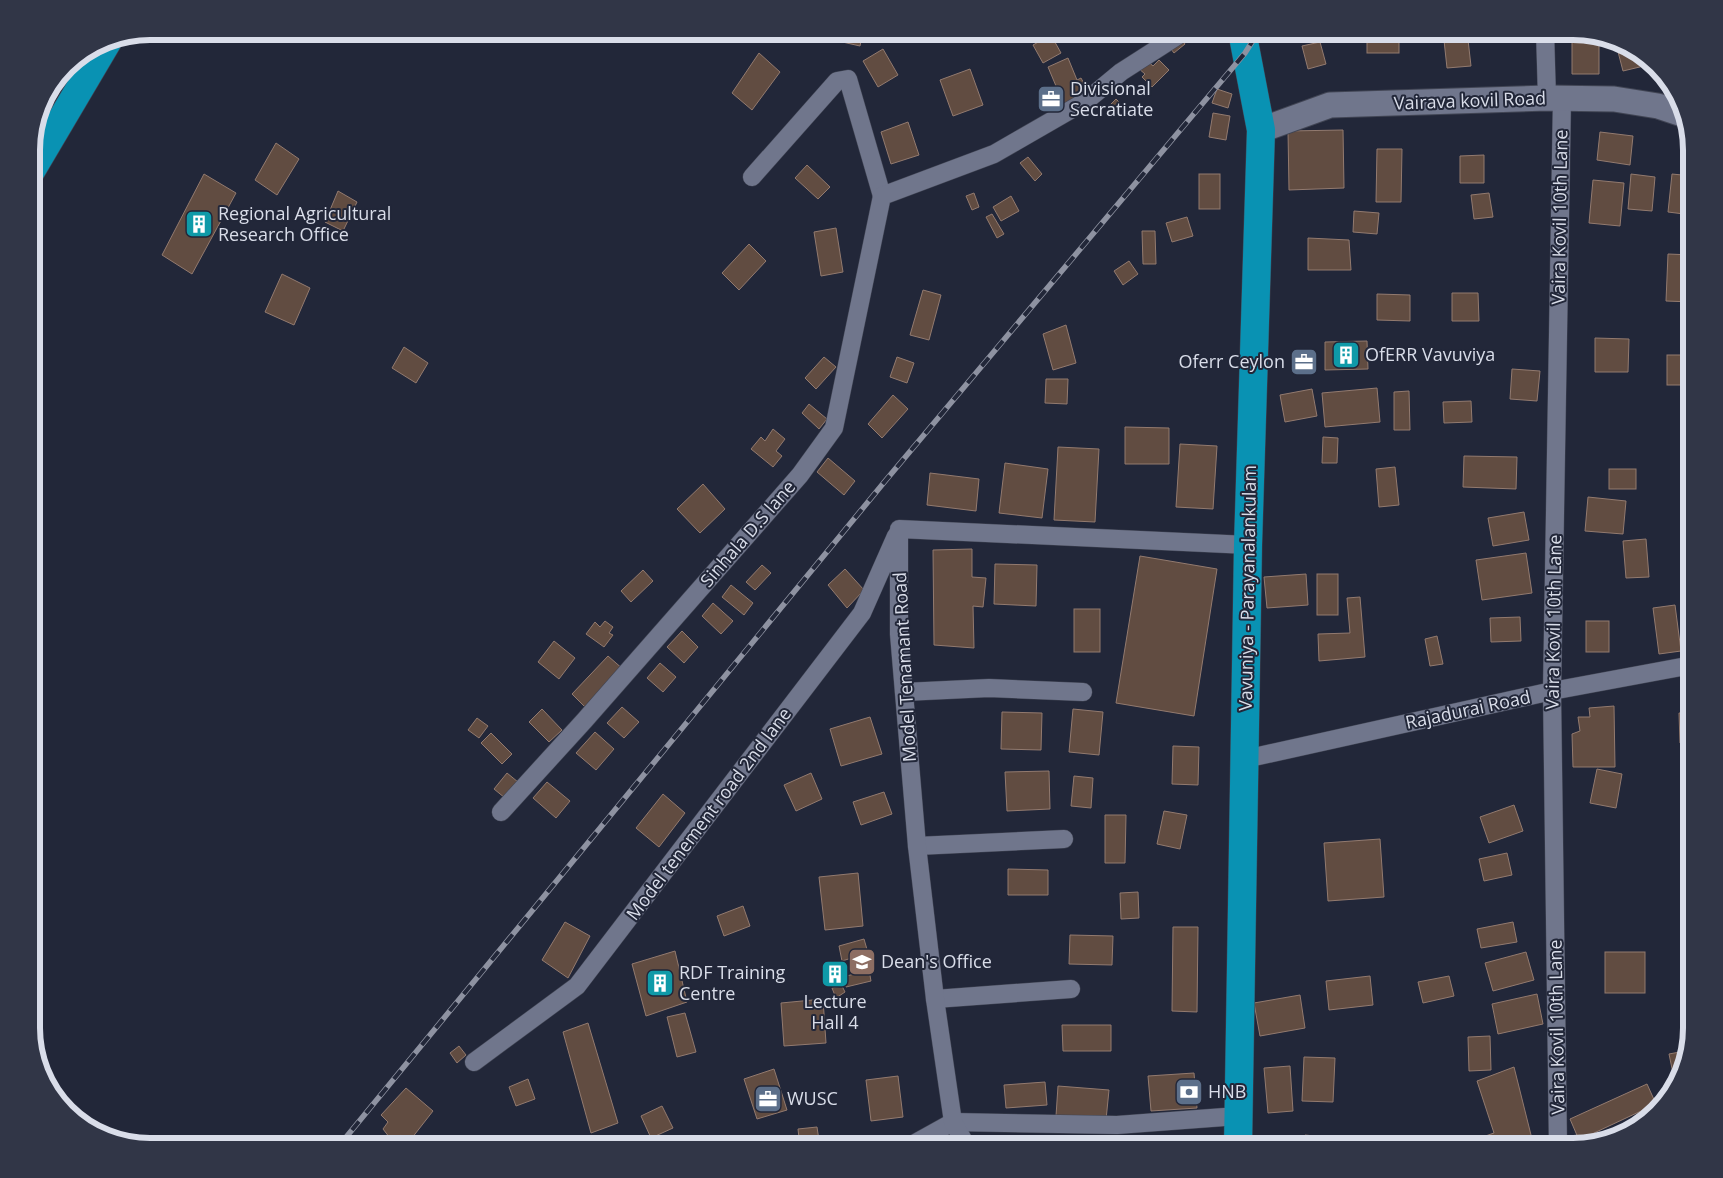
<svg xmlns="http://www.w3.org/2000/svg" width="1723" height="1178" viewBox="0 0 1723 1178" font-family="'Open Sans',sans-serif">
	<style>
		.building { fill: #614c41; stroke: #927a6f }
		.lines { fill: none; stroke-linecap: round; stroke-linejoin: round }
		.street-casing { stroke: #414554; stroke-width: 19 }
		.secondary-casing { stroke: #414554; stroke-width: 27 }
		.highway-casing { stroke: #414554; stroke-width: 29 }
		.street { stroke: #70768c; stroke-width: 18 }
		.secondary { stroke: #70768c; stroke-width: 25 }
		.highway { stroke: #0992b3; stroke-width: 28 }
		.rail-casing { stroke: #8e92a1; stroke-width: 5.5 }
		.rail { stroke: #222739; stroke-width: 4; stroke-dasharray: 11; stroke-linecap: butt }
		.labels { text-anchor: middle; stroke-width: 4; stroke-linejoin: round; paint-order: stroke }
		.poi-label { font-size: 18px; fill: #d9dde9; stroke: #222739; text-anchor: start }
		.street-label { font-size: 18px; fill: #d9dde9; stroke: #222739 }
		.rim { fill: none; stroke: #d9dde9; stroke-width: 6 }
	</style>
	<rect width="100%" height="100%" fill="#222739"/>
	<g class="building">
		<path d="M840,31H863L860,46L838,41Z"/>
		<rect x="1367" y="31" width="32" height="22"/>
		<path d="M1443,31H1467L1471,66L1447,68Z"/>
		<path d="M1572,31L1599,39V74H1572Z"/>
		<path d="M1051,35L1061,53L1043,63L1033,45Z"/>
		<path d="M1180,37L1185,44L1174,53L1168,45Z"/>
		<path d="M1320,42L1326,64L1308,69L1302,46Z"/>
		<path d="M1616,44L1639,51L1646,58L1648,65L1623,71Z"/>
		<path d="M883,49L898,75L878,87L863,61Z"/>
		<path d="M759,53L780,72L752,110L732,93Z"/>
		<path d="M1068,58L1077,80L1081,78L1089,93L1064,105L1048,67Z"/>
		<path d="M1146,60L1153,66L1159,60L1169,70L1152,87L1142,77L1145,74L1138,68Z"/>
		<path d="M970,69L983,105L953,116L940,80Z"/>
		<path d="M1217,89L1232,94L1228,108L1212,103Z"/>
		<path d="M1116,99L1120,103L1114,109L1110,105Z"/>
		<path d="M1213,113L1230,116L1226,140L1209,137Z"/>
		<path d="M908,122L919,155L891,164L881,132Z"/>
		<path d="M1343,130L1344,188L1289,190L1288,131Z"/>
		<path d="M1600,132L1633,136L1630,165L1597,160Z"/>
		<path d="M276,143L299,159L277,195L255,180Z"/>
		<path d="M1377,149H1402L1401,202H1376Z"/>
		<path d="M1484,155V183H1460V156Z"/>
		<path d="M1028,157L1042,174L1035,181L1020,163Z"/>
		<path d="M807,165L830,187L818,199L795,178Z"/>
		<path d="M204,174L236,193L192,274L162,255Z"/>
		<rect x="1199" y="174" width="21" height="35"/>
		<path d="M1631,174L1655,177L1652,211L1628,209Z"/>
		<path d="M1672,174L1692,176V215L1668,212Z"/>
		<path d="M1593,180L1624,183L1620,226L1589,223Z"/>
		<path d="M338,191L357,202L343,231L325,222Z"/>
		<path d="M974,193L979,207L972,210L966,196Z"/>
		<path d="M1489,193L1493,217L1474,219L1471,195Z"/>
		<path d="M1011,196L1019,211L1001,221L993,207Z"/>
		<path d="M1354,211L1379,213L1377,234L1353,232Z"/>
		<path d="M992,214L1004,234L997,238L986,217Z"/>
		<path d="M1187,217L1193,236L1172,242L1166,223Z"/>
		<path d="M836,228L843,272L821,276L814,232Z"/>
		<path d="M1142,231H1155L1156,264H1143Z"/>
		<path d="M1308,238L1349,240L1351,270H1308Z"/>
		<path d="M749,244L766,261L739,290L722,273Z"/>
		<path d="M1668,254L1692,255V302L1666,301Z"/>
		<path d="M1129,261L1138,274L1123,285L1114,271Z"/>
		<path d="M282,274L310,288L294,325L265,312Z"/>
		<path d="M923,290L941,295L929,340L910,335Z"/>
		<path d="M1452,293H1478L1479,321H1452Z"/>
		<path d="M1377,294L1410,295V321L1377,320Z"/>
		<path d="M1066,325L1076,363L1053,370L1043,334Z"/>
		<path d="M1595,338L1629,339L1628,372H1595Z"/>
		<path d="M1367,341L1368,369L1325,370V342Z"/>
		<path d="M404,347L428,363L416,383L392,368Z"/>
		<rect x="1667" y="355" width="25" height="30"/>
		<path d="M824,357L836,367L816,389L805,378Z"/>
		<path d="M897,357L914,363L907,383L890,377Z"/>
		<path d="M1512,369L1540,371L1537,401L1510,399Z"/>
		<path d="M1046,379H1068L1067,404L1045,403Z"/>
		<path d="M1377,388L1380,422L1325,427L1322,393Z"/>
		<path d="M1312,389L1317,416L1285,422L1280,395Z"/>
		<path d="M1409,391L1410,430H1394V392Z"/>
		<path d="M893,395L908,409L882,438L868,424Z"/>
		<path d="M1471,401L1472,422L1444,423L1443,402Z"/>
		<path d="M809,404L827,419L819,429L802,413Z"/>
		<path d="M1125,427L1169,428V464H1125Z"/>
		<path d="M773,429L785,439L776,451L782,456L773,467L751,449L761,437L765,441Z"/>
		<path d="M1323,437L1338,438L1337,463H1322Z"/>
		<path d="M1180,444L1217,446L1213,509L1176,507Z"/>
		<path d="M1058,447L1099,449L1095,522L1054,520Z"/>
		<path d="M1464,456L1517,457L1516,489L1463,487Z"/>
		<path d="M828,458L855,481L844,495L817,472Z"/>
		<path d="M1005,463L1048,469L1042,518L999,513Z"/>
		<path d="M1395,467L1399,505L1379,507L1376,469Z"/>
		<rect x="1609" y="469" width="27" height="20"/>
		<path d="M930,473L979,479L976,511L927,505Z"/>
		<path d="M703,484L725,509L700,533L677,509Z"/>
		<path d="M1588,497L1626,501L1623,534L1585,531Z"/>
		<path d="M1524,512L1529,540L1493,546L1488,518Z"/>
		<path d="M1646,539L1649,577L1626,578L1623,541Z"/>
		<path d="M972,549V577L986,578L983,607L973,606L974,648L934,645L933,550Z"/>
		<path d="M1526,553L1532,593L1482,600L1476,560Z"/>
		<path d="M1140,556L1217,569L1194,716L1116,703Z"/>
		<path d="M995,564L1037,565L1036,606L994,604Z"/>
		<path d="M762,565L771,573L755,590L746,582Z"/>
		<path d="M845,569L864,590L847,608L828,585Z"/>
		<path d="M643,570L653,581L631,602L621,591Z"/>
		<path d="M1306,574L1308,605L1267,608L1264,577Z"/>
		<rect x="1317" y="574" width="21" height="41"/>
		<path d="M1692,580V627L1683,581Z"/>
		<path d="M731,585L753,603L744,615L722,597Z"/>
		<path d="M1360,597L1365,657L1319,661L1318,634L1350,633L1347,598Z"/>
		<path d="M713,603L733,621L721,634L702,616Z"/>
		<path d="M1675,605L1681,651L1659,654L1653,608Z"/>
		<rect x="1074" y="609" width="26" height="43"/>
		<path d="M1520,617L1521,641L1491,642L1490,618Z"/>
		<path d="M605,621L613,627L609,633L613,635L604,647L586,634L595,622L600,627Z"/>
		<rect x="1586" y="621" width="23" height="31"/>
		<path d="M682,631L698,647L684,663L667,647Z"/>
		<path d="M1437,636L1443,664L1430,666L1425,639Z"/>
		<path d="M554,641L575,658L559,679L538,662Z"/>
		<path d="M608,656L624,670L587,709L572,694Z"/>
		<path d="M660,663L676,677L663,692L647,678Z"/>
		<path d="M1614,706L1615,767H1573L1572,734L1580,731L1578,717H1590L1589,708Z"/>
		<path d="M622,707L639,722L624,738L607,723Z"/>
		<path d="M542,709L562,730L549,742L529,722Z"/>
		<path d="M1073,709L1103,712L1099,755L1069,752Z"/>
		<path d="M1002,712L1042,713L1041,750L1001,749Z"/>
		<path d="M1679,713H1692V743H1680Z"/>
		<path d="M870,717L882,754L841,766L830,729Z"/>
		<path d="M477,718L488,726L479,738L468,730Z"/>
		<path d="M595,732L614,749L596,770L576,753Z"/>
		<path d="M491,733L512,754L502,764L481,743Z"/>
		<path d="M1173,746L1199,747L1198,785L1172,784Z"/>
		<path d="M1597,769L1622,774L1616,808L1590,803Z"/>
		<path d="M1049,771L1050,809L1007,811L1005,772Z"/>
		<path d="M507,773L518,782L505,798L494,789Z"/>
		<path d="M811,773L822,799L796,811L784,785Z"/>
		<path d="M1074,776L1093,778L1091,808L1071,806Z"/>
		<path d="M547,782L570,801L556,818L533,798Z"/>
		<path d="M1682,782L1692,783V810H1681Z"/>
		<path d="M884,792L892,814L861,825L853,802Z"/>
		<path d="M663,794L685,813L659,847L636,828Z"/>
		<path d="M1514,805L1523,831L1489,843L1480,817Z"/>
		<path d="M1164,811L1187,815L1180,849L1157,844Z"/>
		<path d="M1105,815H1126L1125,863H1105Z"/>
		<path d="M1380,839L1384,897L1328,901L1324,843Z"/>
		<path d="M1507,853L1512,875L1484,881L1479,859Z"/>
		<path d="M1008,869L1048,870V895H1008Z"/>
		<path d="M858,873L863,926L825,930L819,877Z"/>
		<path d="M1138,892L1139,918L1121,919L1120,893Z"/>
		<path d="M743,906L750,926L724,936L717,916Z"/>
		<path d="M565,922L590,936L568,978L542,960Z"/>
		<path d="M1513,922L1517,942L1481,948L1477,929Z"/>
		<path d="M1173,927H1198L1197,1012L1172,1011Z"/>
		<path d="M1070,935L1113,936L1112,965L1069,964Z"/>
		<path d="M864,939L868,953L842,961L839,946Z"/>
		<path d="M675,951L687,1002L646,1016L632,964Z"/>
		<path d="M1526,952L1534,980L1493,991L1485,963Z"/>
		<rect x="1605" y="952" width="40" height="41"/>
		<path d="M868,955L870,965L856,969L854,959Z"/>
		<path d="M840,967L843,977L829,978L827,971Z"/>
		<path d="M869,970L871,981L846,987L843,977Z"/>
		<path d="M1370,976L1373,1005L1329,1010L1326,981Z"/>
		<path d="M1449,976L1454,996L1423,1003L1418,982Z"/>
		<path d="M842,986L845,992L836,998L832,988Z"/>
		<path d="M1537,994L1543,1024L1498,1034L1492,1004Z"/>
		<path d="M1300,995L1305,1028L1260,1036L1254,1003Z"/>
		<path d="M823,999L826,1043L784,1046L781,1003Z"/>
		<path d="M685,1013L696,1052L677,1057L667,1017Z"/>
		<path d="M588,1023L618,1123L591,1133L563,1032Z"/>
		<path d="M1062,1025H1111V1051H1063Z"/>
		<path d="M1490,1036L1491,1070L1469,1071L1468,1037Z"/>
		<path d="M459,1046L466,1055L457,1063L450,1053Z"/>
		<path d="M1685,1051L1675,1083L1669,1054Z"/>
		<path d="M1304,1057L1335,1058L1333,1102L1302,1101Z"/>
		<path d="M1290,1066L1293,1111L1268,1113L1264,1068Z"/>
		<path d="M1514,1067L1534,1147H1454L1494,1133L1477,1081Z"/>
		<path d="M774,1069L787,1110L757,1119L744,1079Z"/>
		<path d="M1194,1073L1197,1108L1151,1111L1148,1076Z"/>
		<path d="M898,1076L903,1117L871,1121L866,1080Z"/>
		<path d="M528,1079L535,1099L516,1106L509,1087Z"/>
		<path d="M1045,1082L1047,1105L1006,1108L1004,1085Z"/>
		<path d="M1647,1084L1656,1104L1579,1140L1570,1119Z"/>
		<path d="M1058,1086L1109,1090L1106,1120L1056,1116Z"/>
		<path d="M406,1088L433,1111L408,1143L401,1135L393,1142L383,1129L388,1122L381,1115Z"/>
		<path d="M662,1106L673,1128L651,1138L641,1116Z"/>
		<path d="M817,1127L820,1147H800L798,1129Z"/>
		<path d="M1305,1135L1333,1138V1147H1303Z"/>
		<path d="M294,1136L304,1139L301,1147H291Z"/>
		<path d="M1178,1136L1203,1137L1202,1147H1178Z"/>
	</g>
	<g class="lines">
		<g class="street-casing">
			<g id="street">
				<path d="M1545,31L1547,98"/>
				<path d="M752,177L837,81L848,79L882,196"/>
				<path d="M904,692L989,688L1083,692"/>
				<path d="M1245,759L1552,691L1692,665"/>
				<path d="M501,812L584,721L800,475L834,428L882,196L994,154L1086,101L1121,72L1185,31"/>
				<path d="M917,846L1064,839"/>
				<path d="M935,999L1071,989"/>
				<path d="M474,1062L577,986L862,613L896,536"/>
				<path d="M908,1147L953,1122L1117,1125L1238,1116"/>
				<path d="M967,1147L953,1122L935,999L917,846L899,634V529L1248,545"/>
				<path d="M1558,1147L1552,691L1562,98"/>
			</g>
		</g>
		<g class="secondary-casing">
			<path id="secondary" d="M1261,130L1330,105L1547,98L1614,99L1658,106L1682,114"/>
		</g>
		<g class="highway-casing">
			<g id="highway">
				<path d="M31,171L109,39"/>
				<path d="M1238,1147L1248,545L1261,130L1242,31"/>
			</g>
		</g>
		<use href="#street" class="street"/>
		<use href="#secondary" class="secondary"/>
		<use href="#highway" class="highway"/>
		<g class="rail-casing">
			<path id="rail" d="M338,1147L886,480L1245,53L1259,31"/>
		</g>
		<use href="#rail" class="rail"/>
	</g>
	<defs>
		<g id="office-square" transform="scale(1.4375)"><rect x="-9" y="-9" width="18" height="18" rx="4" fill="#5c6f8a" stroke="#222739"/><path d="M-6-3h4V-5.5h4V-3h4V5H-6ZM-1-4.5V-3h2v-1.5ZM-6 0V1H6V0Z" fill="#fff"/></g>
		<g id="building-square" transform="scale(1.4375)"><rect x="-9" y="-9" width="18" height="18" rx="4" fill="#0f9aa8" stroke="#222739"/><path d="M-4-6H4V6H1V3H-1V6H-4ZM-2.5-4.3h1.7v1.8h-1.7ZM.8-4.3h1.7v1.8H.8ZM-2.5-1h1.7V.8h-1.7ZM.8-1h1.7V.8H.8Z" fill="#fff"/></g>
		<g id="university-square" transform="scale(1.4375)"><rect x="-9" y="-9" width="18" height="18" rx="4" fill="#8d6e63" stroke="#222739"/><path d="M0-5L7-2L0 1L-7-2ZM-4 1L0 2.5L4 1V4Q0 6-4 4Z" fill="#fff"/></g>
		<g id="bank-square" transform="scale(1.4375)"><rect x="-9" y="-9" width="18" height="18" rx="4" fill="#5c6f8a" stroke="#222739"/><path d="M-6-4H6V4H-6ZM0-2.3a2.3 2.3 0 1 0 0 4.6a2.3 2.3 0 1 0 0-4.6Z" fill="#fff"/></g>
	</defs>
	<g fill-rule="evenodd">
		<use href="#office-square" x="1051" y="99"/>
		<use href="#building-square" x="199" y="224"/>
		<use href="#building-square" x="1346" y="355"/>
		<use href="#office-square" x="1304" y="362"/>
		<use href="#university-square" x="862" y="962"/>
		<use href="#building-square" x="835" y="974"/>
		<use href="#building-square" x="660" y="983"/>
		<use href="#bank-square" x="1189" y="1092"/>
		<use href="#office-square" x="768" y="1099"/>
	</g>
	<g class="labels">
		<g class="poi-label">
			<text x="1070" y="95">Divisional<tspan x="1070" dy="21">Secratiate</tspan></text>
			<text x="218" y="220">Regional Agricultural<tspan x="218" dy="21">Research Office</tspan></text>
			<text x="1365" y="361">OfERR Vavuviya</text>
			<text x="1285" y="368" text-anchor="end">Oferr Ceylon</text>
			<text x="881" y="968">Dean's Office</text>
			<text x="679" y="979">RDF Training<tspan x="679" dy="21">Centre</tspan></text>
			<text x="835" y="1008" text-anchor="middle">Lecture<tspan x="835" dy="21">Hall 4</tspan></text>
			<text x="1208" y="1098">HNB</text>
			<text x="787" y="1105">WUSC</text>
		</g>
		<g class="street-label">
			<text transform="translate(1470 101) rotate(-2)" y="6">Vairava kovil Road</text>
			<text transform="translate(1560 217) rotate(-89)" y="6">Vaira Kovil 10th Lane</text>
			<text transform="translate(748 534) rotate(-49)" y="6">Sinhala D.S lane</text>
			<text transform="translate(1248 588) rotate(-89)" y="6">Vavuniya - Parayanalankulam</text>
			<text transform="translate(1554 622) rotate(-89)" y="6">Vaira Kovil 10th Lane</text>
			<text transform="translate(905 667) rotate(-93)" y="6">Model Tenamant Road</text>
			<text transform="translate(1468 710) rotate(-12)" y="6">Rajadurai Road</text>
			<text transform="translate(709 814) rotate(-53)" y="6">Model tenement road 2nd lane</text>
			<text transform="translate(1557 1027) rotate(-91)" y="6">Vaira Kovil 10th Lane</text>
		</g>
	</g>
	<path d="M0 0H1723V1178H0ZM150 40H1573A110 110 0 0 1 1683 150V1028A110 110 0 0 1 1573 1138H150A110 110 0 0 1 40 1028V150A110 110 0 0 1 150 40Z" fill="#313647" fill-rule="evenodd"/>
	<path class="rim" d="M150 40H1573A110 110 0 0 1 1683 150V1028A110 110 0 0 1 1573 1138H150A110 110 0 0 1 40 1028V150A110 110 0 0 1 150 40Z"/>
</svg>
